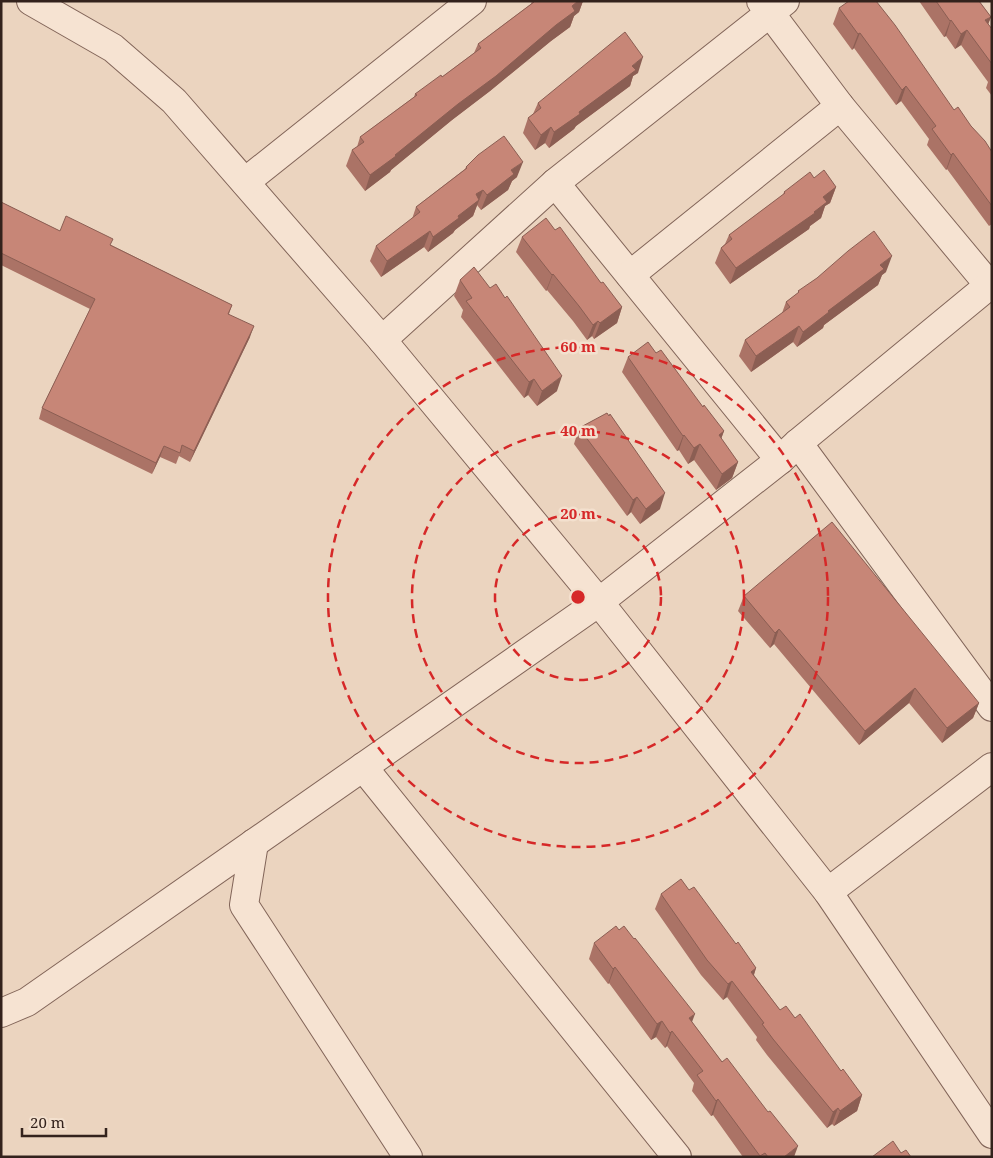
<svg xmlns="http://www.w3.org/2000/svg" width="993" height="1158" viewBox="0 0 993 1158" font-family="'Noto Serif',serif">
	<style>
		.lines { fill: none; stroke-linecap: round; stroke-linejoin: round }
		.minor-casing { stroke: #826559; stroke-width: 30 }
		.minor { stroke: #f6e3d2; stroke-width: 28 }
		.wall { fill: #ab7366 }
		.shaded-wall { fill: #8b5e53 }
		.building { fill: #c78677; stroke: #8b5e53 }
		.ring { fill: none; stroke: #d62828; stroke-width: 2.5; stroke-dasharray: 9 6 }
		.centre { fill: #d62828; stroke: #f3e0ce; stroke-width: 2.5 }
		.ring-label { font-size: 15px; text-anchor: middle; font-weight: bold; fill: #d62828; stroke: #f3e0ce; stroke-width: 5; stroke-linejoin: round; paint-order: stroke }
	</style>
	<rect width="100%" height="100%" fill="#ebd4bf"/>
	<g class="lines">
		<g class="minor-casing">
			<g id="minor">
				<path d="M31,1L113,48L174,101L382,340L599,602L828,892L992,1134"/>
				<path d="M761,1L840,106L989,285"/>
				<path d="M245,182L472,1"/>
				<path d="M555,183L780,460"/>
				<path d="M630,275L840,106"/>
				<path d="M382,340L555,183L785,1"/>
				<path d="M798,443L992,707"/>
				<path d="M363,767L677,1157"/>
				<path d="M254,843L244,905L408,1157"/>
				<path d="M828,892L992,767"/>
				<path d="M1,1013L27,1002L599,602L780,460L798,443L992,283"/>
			</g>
		</g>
		<use href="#minor" class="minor"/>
	</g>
	<g class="wall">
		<path d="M532,1H583L579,12L574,16L570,27L551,41L490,91L452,120L391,170L390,172L365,191L346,166L352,150L357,147L360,137L414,97L415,94L442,77L474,53L478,44L531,4Z"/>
		<path d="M919,1H979L991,17L988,24L992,29V96L986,88L988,82L961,45L955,49L946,36L944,37Z"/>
		<path d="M839,8L971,126L992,152V224L989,226L947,169L946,170L927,145L929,139L901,101L896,105L854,48L852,50L833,24Z"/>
		<path d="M638,73L633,76L630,86L576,126L574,129L549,148L545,143L535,150L523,133L528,118L533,114L538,103Z"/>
		<path d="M466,167L517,177L512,181L508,190L481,210L477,205L473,216L455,230L453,233L428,252L424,247L381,277L370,261L376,246L412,219L416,207L465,169Z"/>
		<path d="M814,178L836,187L830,203L825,206L821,218L810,226L809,229L730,284L715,263L721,248L725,244L729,235L783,195L784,192Z"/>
		<path d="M1,202L60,231L111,245L232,305L229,314L250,337L190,462L179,456L176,464L160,457L152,474L39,419L42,408L90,309L1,265Z"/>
		<path d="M555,230L622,307L617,323L594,339L592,336L587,340L573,321L547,290L546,291L516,252L522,237Z"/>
		<path d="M886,272L882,275L878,285L824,325L823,328L797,347L793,342L751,372L739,356L745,340L782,313L786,302L798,293V291Z"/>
		<path d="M460,280L557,391L537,406L528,395L524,398L461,317L463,310L454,296Z"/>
		<path d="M656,353L724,431L721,439L738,462L732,478L716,490L694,460L688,464L679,450L677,451L622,372L628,357Z"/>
		<path d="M579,428L660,509L640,524L631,512L627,516L574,444Z"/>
		<path d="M744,596L979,703L973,718L942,743L909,703L859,745L774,644L770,648L738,611Z"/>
		<path d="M689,890L756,968L754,975L780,1010L795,1018L862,1095L857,1111L834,1126L832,1124L827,1128L767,1055L756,1040L757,1037L727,997L723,1000L701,975L655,909L661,894Z"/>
		<path d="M594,943L692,1022L794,1157H743L713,1115L711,1116L692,1091L694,1083L667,1046L665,1048L656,1037L651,1040L609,983L608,984L589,959Z"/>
	</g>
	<g class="shaded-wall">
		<path d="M578,1H583L579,12L574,16L570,27L551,41L490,91L452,120L391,170L390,172L365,191L370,175Z"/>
		<path d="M991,17L985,32V20Z"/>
		<path d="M951,20L946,36L944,37L950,21Z"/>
		<path d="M967,30L961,45L955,49L961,34Z"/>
		<path d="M860,33L854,48L852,50L858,34Z"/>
		<path d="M643,57L638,73L633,76L630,86L576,126L574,129L549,148L554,132L632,66Z"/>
		<path d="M906,86L901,101L896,105L902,90Z"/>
		<path d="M551,127L545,143L535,150L541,135Z"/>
		<path d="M953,153L947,169L946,170L951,155Z"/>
		<path d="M523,162L517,177L512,181L508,190L481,210L487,195L511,170Z"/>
		<path d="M836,187L830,203L825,206L821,218L810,226L809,229L730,284L736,268L823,197Z"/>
		<path d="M483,190L473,216L455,230L453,233L428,252L433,237L458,216L476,194Z"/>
		<path d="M430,231L424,247L381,277L387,261Z"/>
		<path d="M892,256L886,272L882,275L878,285L824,325L823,328L797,347L803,332L880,265Z"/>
		<path d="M553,274L547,290L546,291L552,275Z"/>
		<path d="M622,307L617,323L594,339L600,323Z"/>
		<path d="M598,321L592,336L587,340L593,325Z"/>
		<path d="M254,326L250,337L190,462L194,451Z"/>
		<path d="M799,326L793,342L751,372L756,356Z"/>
		<path d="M562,376L557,391L537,406L542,391Z"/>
		<path d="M534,379L528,395L524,398L529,382Z"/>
		<path d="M724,431L718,447L719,435Z"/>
		<path d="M684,435L679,450L677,451L683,436Z"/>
		<path d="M700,444L694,460L688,464L694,448Z"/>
		<path d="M164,446L160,457L152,474L156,463Z"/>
		<path d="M738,462L732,478L716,490L722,474Z"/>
		<path d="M665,493L660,509L640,524L646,509Z"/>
		<path d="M637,497L631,512L627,516L633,500Z"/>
		<path d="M779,629L774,644L770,648L775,633Z"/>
		<path d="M915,688L909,703L859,745L865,731Z"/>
		<path d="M979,703L973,718L942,743L947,728Z"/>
		<path d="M615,967L609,983L608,984L613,969Z"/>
		<path d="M756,968L751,983V972Z"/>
		<path d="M732,981L727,997L723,1000L728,984Z"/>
		<path d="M695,1014L689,1030V1018Z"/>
		<path d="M662,1021L656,1037L651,1040L657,1024Z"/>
		<path d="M672,1031L667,1046L665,1048L670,1033Z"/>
		<path d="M862,1095L857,1111L834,1126L840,1111Z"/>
		<path d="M718,1099L713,1115L711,1116L716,1101Z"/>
		<path d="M838,1108L832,1124L827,1128L833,1112Z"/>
		<path d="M798,1146L794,1157H784Z"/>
	</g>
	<g class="building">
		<path d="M533,1H578L572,6L575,11L556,25L496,76L458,104L395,155L396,156L370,175L352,150L364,142L360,137L417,95L415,94L441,75L442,77L481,48L478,44L534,2Z"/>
		<path d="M849,1H876L895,25L954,110L958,107L971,126L985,141L992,152V206L953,153L951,155L932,129L936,126L906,86L902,90L860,33L858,34L839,8Z"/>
		<path d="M936,1H979L991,17L985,20L992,29V64L967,30L961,34L951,20L950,21Z"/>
		<path d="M625,32L643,57L632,66L636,70L579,112L580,114L554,132L551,127L541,135L528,118L541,108L538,103Z"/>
		<path d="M504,136L523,162L511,170L514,174L487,195L483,190L476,194L479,200L458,216L459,218L433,237L430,231L387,261L376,246L420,212L416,207L467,168L466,167L478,155Z"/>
		<path d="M824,170L836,187L823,197L827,202L814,212L815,213L736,268L721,248L732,239L729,235L785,193L784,192L810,172L814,178Z"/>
		<path d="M1,202L60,231L66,216L113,239L110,245L232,305L228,314L254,326L194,451L182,445L180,453L164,446L156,463L42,408L95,299L1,253Z"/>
		<path d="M546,218L555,230L560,227L601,283L603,282L622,307L600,323L598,321L593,325L579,306L553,274L552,275L522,237Z"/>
		<path d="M874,231L892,256L880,265L884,269L828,311L829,312L803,332L799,326L756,356L745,340L790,307L786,302L799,292L798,291L817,278L848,251Z"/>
		<path d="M474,267L490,288L496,284L505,298L507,296L562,376L542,391L534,379L529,382L466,301L472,298L460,280Z"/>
		<path d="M648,342L656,353L661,350L703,407L704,405L724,431L719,435L738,462L722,474L700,444L694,448L684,435L683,436L628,357Z"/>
		<path d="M607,413L609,416L610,414L665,493L646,509L637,497L633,500L579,428Z"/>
		<path d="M832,522L979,703L947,728L915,688L865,731L779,629L775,633L744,596Z"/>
		<path d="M681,879L689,890L694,887L736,944L738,942L756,968L751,972L780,1010L786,1006L795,1018L800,1014L841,1071L843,1069L862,1095L840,1111L838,1108L833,1112L773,1039L762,1024L764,1023L732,981L728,984L707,960L661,894Z"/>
		<path d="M616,926L619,930L624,926L634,939L635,938L695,1014L689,1018L722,1062L727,1058L768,1112L770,1111L798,1146L784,1157H768L765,1153L760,1156L718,1099L716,1101L697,1075L703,1071L672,1031L670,1033L662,1021L657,1024L615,967L613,969L594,943Z"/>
		<path d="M893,1141L901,1153L906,1150L911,1157H872Z"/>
	</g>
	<g class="ring">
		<circle cx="578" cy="597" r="83"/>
		<circle cx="578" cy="597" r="166"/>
		<circle cx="578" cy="597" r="250"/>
	</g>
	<circle cx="578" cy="597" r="8" class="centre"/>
	<g class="ring-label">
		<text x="578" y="352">60 m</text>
		<text x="578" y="436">40 m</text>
		<text x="578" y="519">20 m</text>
	</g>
	<rect width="993" height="1158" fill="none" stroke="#33221c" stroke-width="5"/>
	<path d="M22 1128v8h84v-8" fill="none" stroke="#33221c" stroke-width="2.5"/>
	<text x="30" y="1128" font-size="15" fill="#33221c" stroke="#f3e0ce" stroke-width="4" paint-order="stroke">20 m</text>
</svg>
